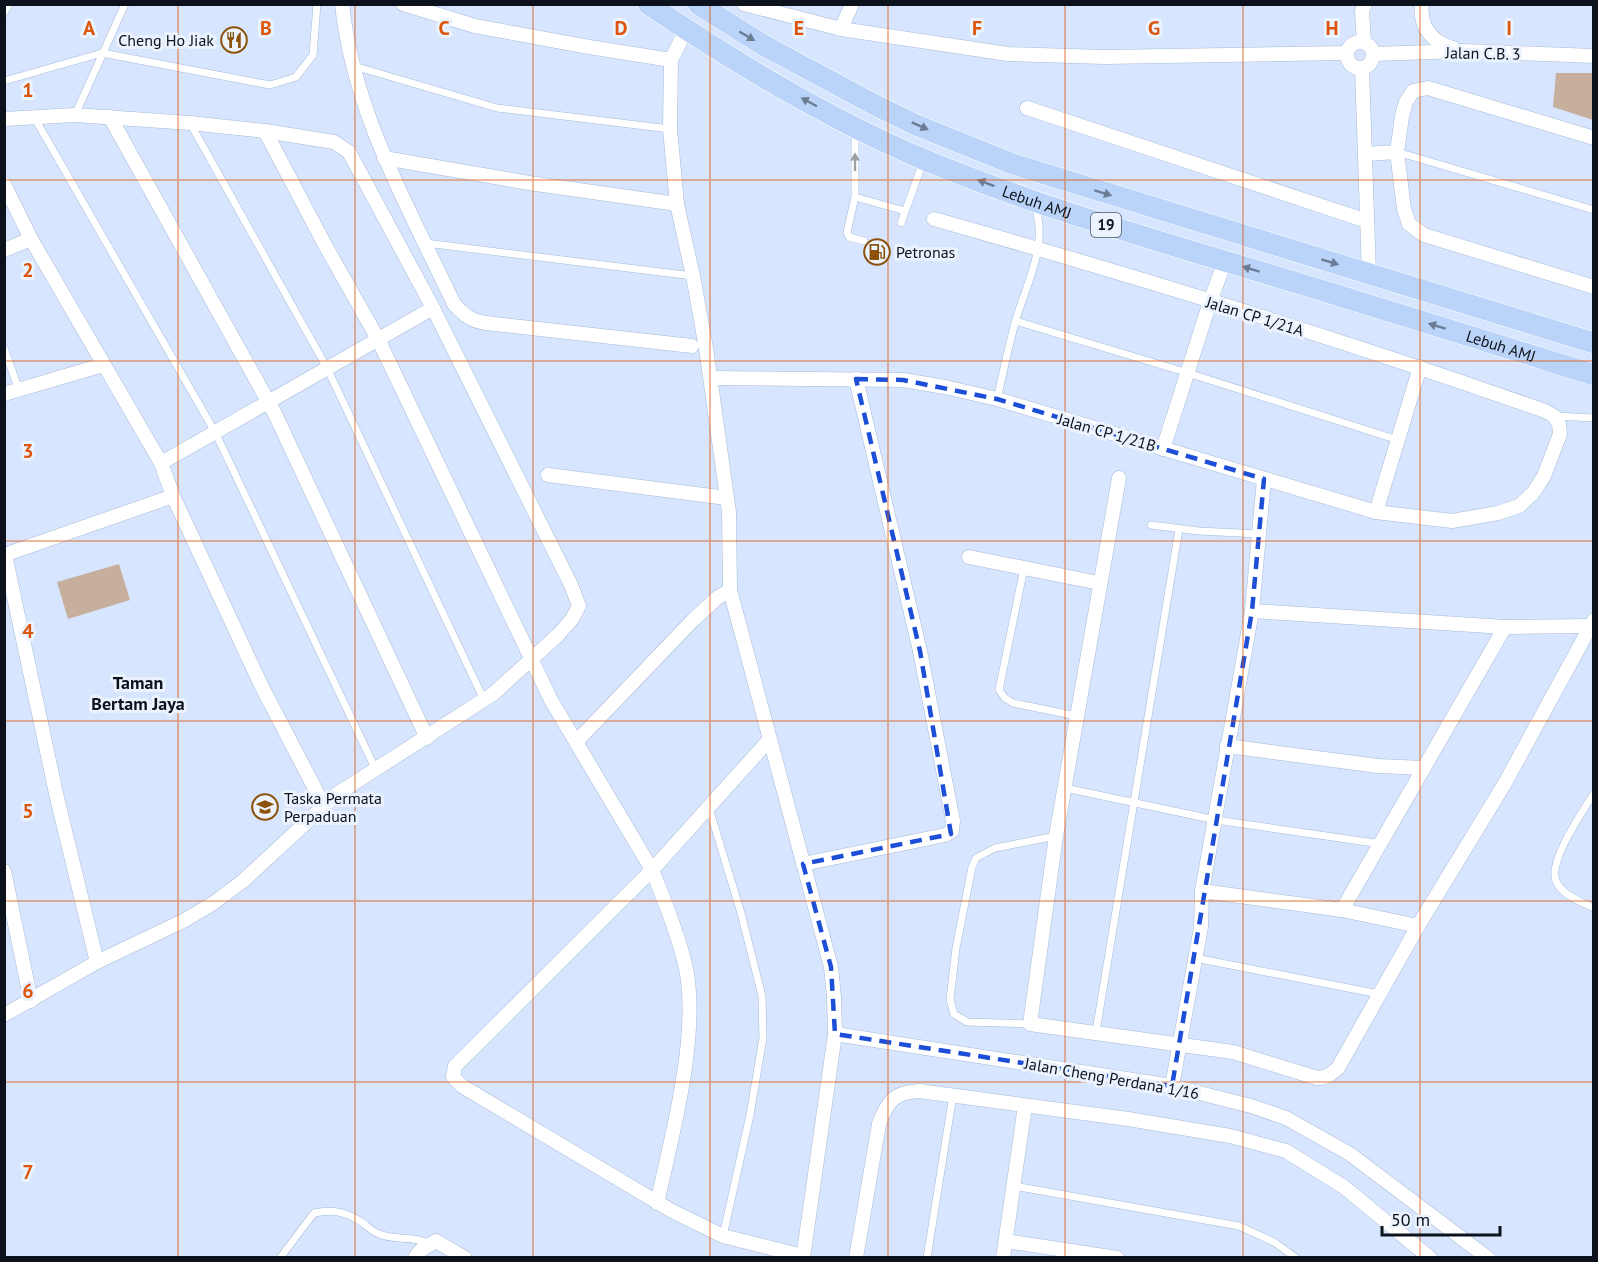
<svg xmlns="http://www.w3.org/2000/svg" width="1598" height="1262" viewBox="0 0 1598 1262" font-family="'PT Sans',sans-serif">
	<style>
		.green { fill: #c6b09d }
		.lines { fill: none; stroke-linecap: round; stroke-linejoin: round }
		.service-casing { stroke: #a8bad7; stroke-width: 8 }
		.minor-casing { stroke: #a8bad7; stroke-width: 15 }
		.trunk-casing { stroke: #fff; stroke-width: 22 }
		.service { stroke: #fff; stroke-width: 7 }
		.minor { stroke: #fff; stroke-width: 14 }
		.trunk { stroke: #bad3f8; stroke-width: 21 }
		.oneway { fill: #6c7c95 }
		.oneway2 { fill: #9ea0a4 }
		.marked { fill: none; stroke: #1d4ed8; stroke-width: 4.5; stroke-dasharray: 12 8; stroke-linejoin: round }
		.grid { fill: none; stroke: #dd550d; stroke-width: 1.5; stroke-opacity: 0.55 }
		.labels { text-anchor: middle; stroke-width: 6; stroke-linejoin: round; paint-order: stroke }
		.shield { fill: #ebf3ff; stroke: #4f5660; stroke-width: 1.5 }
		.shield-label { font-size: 15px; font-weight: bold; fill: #0c121c }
		.poi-label { font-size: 16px; fill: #0c121c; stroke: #ebf3ff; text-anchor: start }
		.street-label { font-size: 16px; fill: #0c121c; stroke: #ebf3ff }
		.neighbourhood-label { font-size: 18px; font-weight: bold; fill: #0c121c; stroke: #ebf3ff }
		.grid-label { font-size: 20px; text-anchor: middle; font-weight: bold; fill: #dd550d; stroke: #ebf3ff; stroke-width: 6; stroke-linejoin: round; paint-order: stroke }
	</style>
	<rect width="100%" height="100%" fill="#d7e6fe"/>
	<g class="green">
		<path d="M1556,73H1593V120L1553,107Z"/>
		<path d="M119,564L130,600L68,619L57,582Z"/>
	</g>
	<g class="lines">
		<g class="service-casing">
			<g id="service">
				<path d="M4,13L9,4"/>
				<path d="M354,66L497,108L670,129"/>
				<path d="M4,81L102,53L270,85L296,77L313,55L317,4"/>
				<path d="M75,115L125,4"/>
				<path d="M34,117L215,432L376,770"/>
				<path d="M190,123L327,368L484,700"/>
				<path d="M855,132V197L847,232L849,237L864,241"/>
				<path d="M1397,152L1594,210"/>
				<path d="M855,197L905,211"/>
				<path d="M901,223L923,162"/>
				<path d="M425,243L693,276"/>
				<path d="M1016,321L1188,373L1398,440"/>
				<path d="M4,348L19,390"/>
				<path d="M997,399C1003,374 1008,348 1015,323C1025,286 1049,246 1035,207"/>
				<path d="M1554,416L1594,418"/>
				<path d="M1151,525L1199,531L1259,534"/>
				<path d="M1024,568L999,690L1005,698L1013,703L1077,716"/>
				<path d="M1065,788L1216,820L1381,844"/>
				<path d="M1594,793C1583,811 1548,861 1556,881C1562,895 1581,902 1594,908"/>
				<path d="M709,808L741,913L762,996L763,1038L750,1115L723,1236"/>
				<path d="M1195,958L1379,994"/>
				<path d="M1030,1024L967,1022L954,1014L950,999L956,948L972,867L976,858L995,848L1056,836"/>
				<path d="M1096,1032L1179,529"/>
				<path d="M1014,1186L1239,1226L1274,1242L1296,1258"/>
				<path d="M280,1258L314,1213C333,1209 347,1212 363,1223C368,1227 373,1232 379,1234C395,1241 414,1235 429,1244"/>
				<path d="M927,1258L953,1095"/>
			</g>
		</g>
		<g class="minor-casing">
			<g id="minor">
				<path d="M342,4C353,112 409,208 454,304C464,315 471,321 486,323L692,346"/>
				<path d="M403,4L475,26L589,47L671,60"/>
				<path d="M744,4L841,29L1008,54L1104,57L1347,53"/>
				<path d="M1422,4C1419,26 1432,43 1453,48"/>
				<path d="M841,29L852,4"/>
				<path d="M686,30L671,60L670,129L677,204L693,276L706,348L729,512L730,590L831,967L834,997L835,1034L803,1258"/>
				<circle cx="1360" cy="55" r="13"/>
				<path d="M1364,42L1362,11L1365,4"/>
				<path d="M1373,54L1463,51L1594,56"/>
				<path d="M1362,68L1369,275"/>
				<path d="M1027,108L1367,221"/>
				<path d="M110,117L274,412L427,738"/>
				<path d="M4,119L75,115L190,123L265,131L334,142L349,152L433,308L571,585L579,606L572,619L558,635L493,694L337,794L243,881L212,904L183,921L97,962L4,1015"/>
				<path d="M265,131L325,245L378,339L551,700L652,870C664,899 676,929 684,960C702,1026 672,1136 657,1203"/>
				<path d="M1594,138L1428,88L1413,91L1406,102L1402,116L1397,152L1404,209L1409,224L1424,235L1594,287"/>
				<path d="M1366,154L1397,152"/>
				<path d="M384,158L529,183L677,204"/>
				<path d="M4,184L31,239L161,463L173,496L262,687L324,806"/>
				<path d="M4,250L31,239"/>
				<path d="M711,378L903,380L945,387L997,399L1376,512L1452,521L1498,513L1519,506L1533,493L1544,476L1560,434L1559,424L1554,416L1545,411C1344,340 1139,277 934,219"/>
				<path d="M4,394L103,365"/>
				<path d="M1163,449L1210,302L1225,261"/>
				<path d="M161,463L433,308"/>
				<path d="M548,475L727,498"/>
				<path d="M1119,478L1056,836L1030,1024L1233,1052L1317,1078C1326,1078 1331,1074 1338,1068L1418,926L1505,783L1594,620"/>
				<path d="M1376,512L1420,367"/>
				<path d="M4,555L173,496"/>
				<path d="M5,555L57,798L97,962"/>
				<path d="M969,557L1099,583"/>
				<path d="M1252,611L1505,627L1590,626"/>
				<path d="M770,739L652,870L455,1066L453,1077L462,1086L672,1211L723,1236L803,1256"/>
				<path d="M577,741L693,620L717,598L730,590"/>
				<path d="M1227,746L1378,766L1424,768"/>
				<path d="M803,864L945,835L952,831L953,821L920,651L856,379"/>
				<path d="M4,871L31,1001"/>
				<path d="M1202,891L1342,910L1418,926"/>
				<path d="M1342,910L1505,627"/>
				<path d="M835,1034L1172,1086L1251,1106L1286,1118L1350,1154L1488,1258"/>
				<path d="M1172,1086L1201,927L1202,891L1252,611L1264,479"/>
				<path d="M1006,1241L1117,1258"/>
				<path d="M415,1258L421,1250L436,1241L465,1258"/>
				<path d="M856,1258L879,1124C887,1102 894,1092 919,1091L1128,1119L1230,1136L1286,1151L1344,1187L1430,1258"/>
				<path d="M1003,1258L1025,1106"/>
			</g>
		</g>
		<g class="trunk-casing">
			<g id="trunk">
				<path id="s1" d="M648,4C736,63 828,119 925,160C1031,204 1141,236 1251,269C1365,303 1479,339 1594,375"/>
				<path d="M698,4L765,46L875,105L916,125L1013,164L1594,343"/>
			</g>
		</g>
		<use href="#service" class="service"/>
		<use href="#minor" class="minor"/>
		<use href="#trunk" class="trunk"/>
	</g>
	<defs><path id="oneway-solid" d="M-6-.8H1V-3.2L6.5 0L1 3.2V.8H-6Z" transform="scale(1.5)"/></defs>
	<g class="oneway">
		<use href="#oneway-solid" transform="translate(747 36) rotate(30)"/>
		<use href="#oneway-solid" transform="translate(809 102) rotate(-152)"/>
		<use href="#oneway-solid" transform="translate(920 126) rotate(24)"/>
		<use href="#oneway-solid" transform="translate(986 183) rotate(-159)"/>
		<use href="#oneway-solid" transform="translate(1103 193) rotate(17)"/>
		<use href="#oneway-solid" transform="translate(1330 262) rotate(17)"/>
		<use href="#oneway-solid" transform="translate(1251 269) rotate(-163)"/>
		<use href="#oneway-solid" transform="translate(1437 326) rotate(-163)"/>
	</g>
	<use class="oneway2" href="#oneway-solid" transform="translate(855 162) rotate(-90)"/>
	<path class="marked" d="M856,379L903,380L997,399L1264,479L1252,611L1172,1086L835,1034L831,967L803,864L951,834L920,651Z"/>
	<path class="grid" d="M178,4V1258M355,4V1258M533,4V1258M710,4V1258M888,4V1258M1065,4V1258M1243,4V1258M1420,4V1258M4,180H1594M4,361H1594M4,541H1594M4,721H1594M4,901H1594M4,1082H1594"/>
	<defs>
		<g id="restaurant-ring" transform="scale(1.35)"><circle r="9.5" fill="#ebf3ff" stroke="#8c520c" stroke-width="1.5"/><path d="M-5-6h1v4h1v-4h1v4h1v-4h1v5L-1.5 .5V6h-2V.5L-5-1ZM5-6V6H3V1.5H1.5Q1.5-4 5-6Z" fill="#8c520c"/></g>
		<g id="fuel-ring" transform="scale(1.35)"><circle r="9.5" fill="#ebf3ff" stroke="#8c520c" stroke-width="1.5"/><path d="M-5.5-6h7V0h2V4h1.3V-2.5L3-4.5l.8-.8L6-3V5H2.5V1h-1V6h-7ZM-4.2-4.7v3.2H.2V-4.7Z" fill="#8c520c"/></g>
		<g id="school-ring" transform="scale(1.35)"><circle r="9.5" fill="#ebf3ff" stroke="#8c520c" stroke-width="1.5"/><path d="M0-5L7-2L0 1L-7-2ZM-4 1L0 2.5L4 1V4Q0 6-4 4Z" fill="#8c520c"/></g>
	</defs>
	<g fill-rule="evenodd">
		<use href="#restaurant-ring" x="234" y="40"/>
		<use href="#fuel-ring" x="877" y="252"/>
		<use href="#school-ring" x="265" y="807"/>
	</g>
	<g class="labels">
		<rect class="shield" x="1091" y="213" width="30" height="24" rx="4.5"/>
		<g class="shield-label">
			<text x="1106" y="230">19</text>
		</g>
		<g class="poi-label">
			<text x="214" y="46" text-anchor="end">Cheng Ho Jiak</text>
			<text x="896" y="258">Petronas</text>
			<text x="284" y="804">Taska Permata<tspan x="284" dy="18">Perpaduan</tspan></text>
		</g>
		<g class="street-label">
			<text transform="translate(1483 53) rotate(1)" y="6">Jalan C.B. 3</text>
			<text dy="6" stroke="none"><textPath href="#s1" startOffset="438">Lebuh AMJ</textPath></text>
			<text transform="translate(1255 316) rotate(17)" y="6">Jalan CP 1/21A</text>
			<text dy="6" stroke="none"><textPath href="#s1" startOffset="924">Lebuh AMJ</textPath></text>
			<text transform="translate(1107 432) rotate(16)" y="6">Jalan CP 1/21B</text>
			<text transform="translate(1112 1078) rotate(10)" y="6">Jalan Cheng Perdana 1/16</text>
		</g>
		<g class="neighbourhood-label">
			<text x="138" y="689">Taman<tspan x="138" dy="21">Bertam Jaya</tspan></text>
		</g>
	</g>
	<g class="grid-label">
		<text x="89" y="35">A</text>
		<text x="266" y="35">B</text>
		<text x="444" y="35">C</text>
		<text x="621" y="35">D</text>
		<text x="799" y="35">E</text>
		<text x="977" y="35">F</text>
		<text x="1154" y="35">G</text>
		<text x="1332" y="35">H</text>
		<text x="1509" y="35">I</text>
		<text x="28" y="97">1</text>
		<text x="28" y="277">2</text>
		<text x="28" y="458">3</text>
		<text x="28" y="638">4</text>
		<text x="28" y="818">5</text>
		<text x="28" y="998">6</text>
		<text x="28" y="1179">7</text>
	</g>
	<rect width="1598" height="1262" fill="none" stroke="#0c121c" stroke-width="12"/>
	<path d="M1382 1226v9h118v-9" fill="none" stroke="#0c121c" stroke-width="3"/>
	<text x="1391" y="1226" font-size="18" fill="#0c121c" stroke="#ebf3ff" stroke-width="4.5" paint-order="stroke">50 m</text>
</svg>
